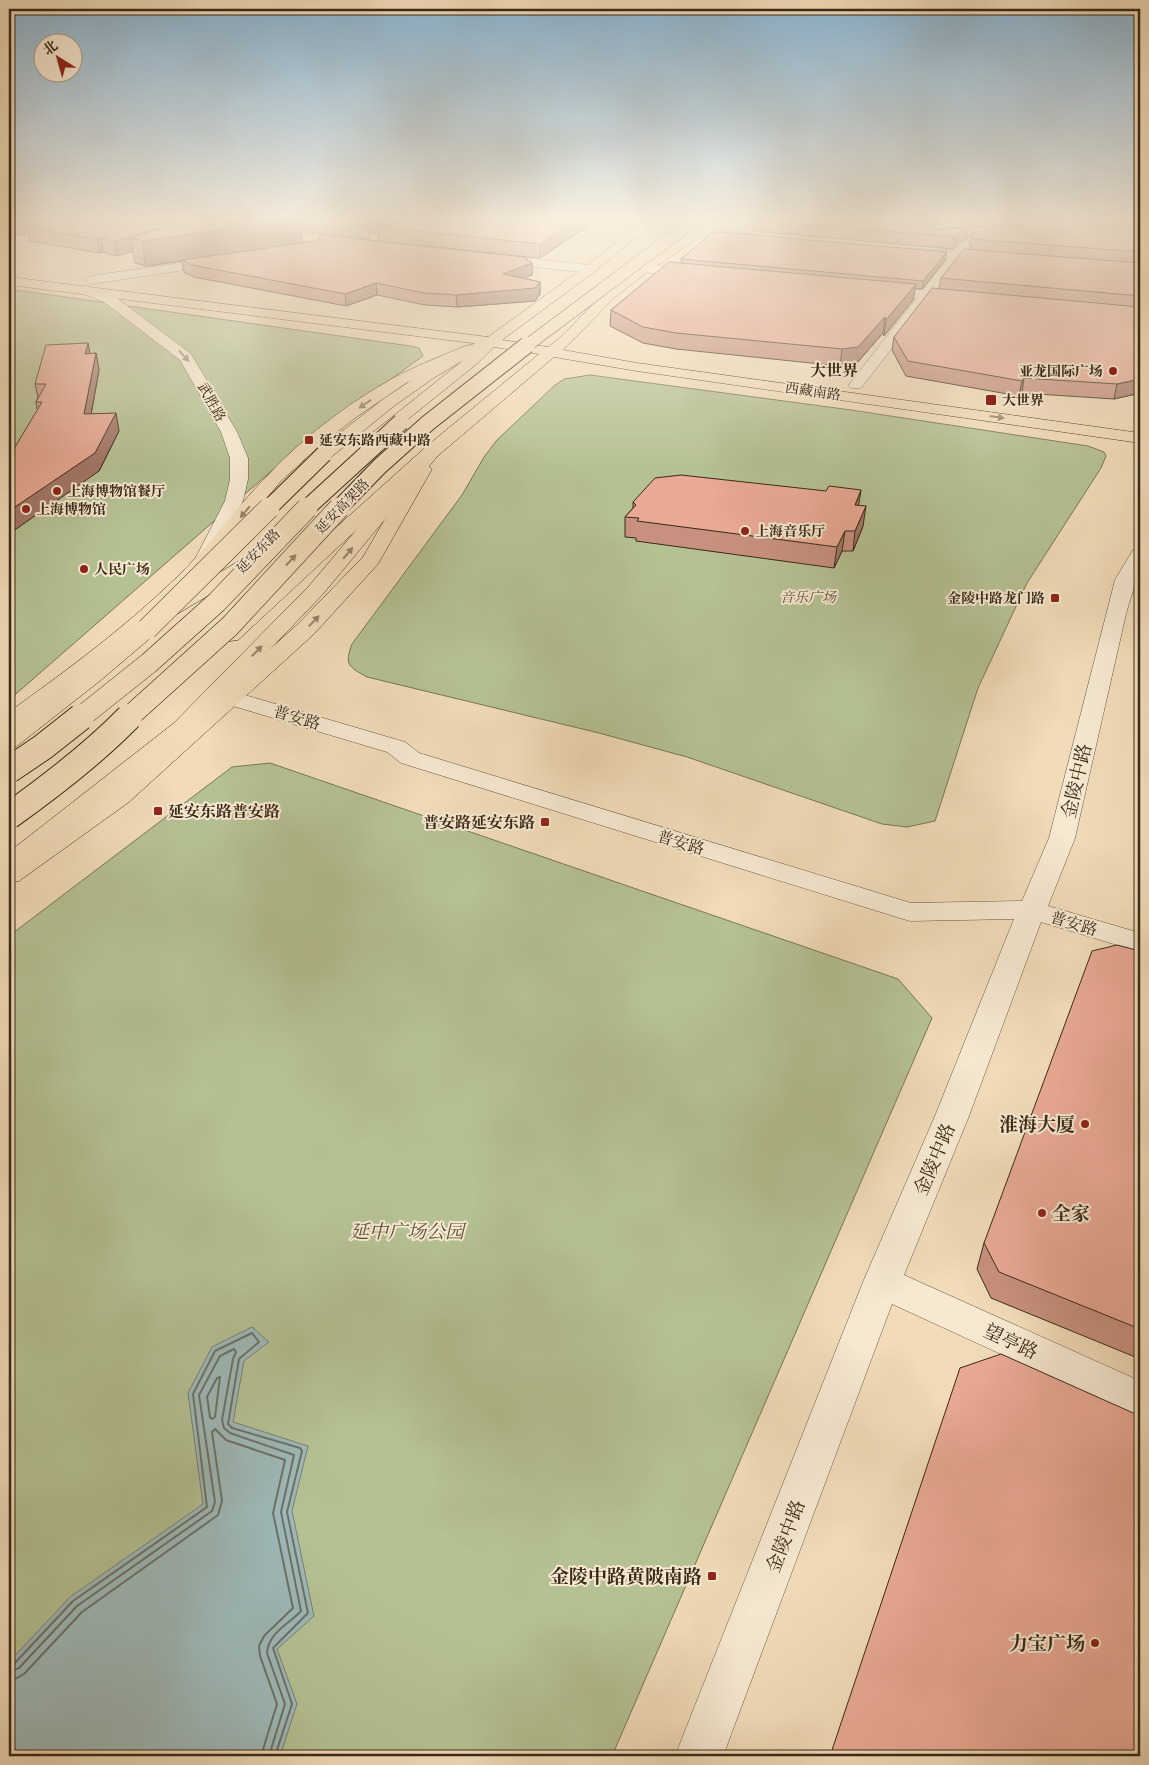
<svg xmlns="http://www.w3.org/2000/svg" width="1149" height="1765" viewBox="0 0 1149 1765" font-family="'EB Garamond','Noto Serif SC',serif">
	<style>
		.green { fill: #b5c193; stroke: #777656 }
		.water { fill: #9eb9b8; stroke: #768078 }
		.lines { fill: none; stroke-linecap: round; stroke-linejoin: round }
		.shore { stroke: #6c7268; stroke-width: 2 }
		.minor-casing { stroke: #675640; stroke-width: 1 }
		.major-casing { stroke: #392a18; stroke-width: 1 }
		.highway-casing { stroke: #392a18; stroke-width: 1 }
		.minor { fill: #f6e8d1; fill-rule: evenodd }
		.major { fill: #f1dbb8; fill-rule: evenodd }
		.highway { fill: #f1dbb8; fill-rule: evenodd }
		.highway-bridge-far3-casing { stroke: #392a18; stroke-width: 13; stroke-linecap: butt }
		.highway-bridge-far2-casing { stroke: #392a18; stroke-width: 18; stroke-linecap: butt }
		.highway-bridge-far1-casing { stroke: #392a18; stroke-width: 22; stroke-linecap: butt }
		.highway-bridge-casing { stroke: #392a18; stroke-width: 28; stroke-linecap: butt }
		.highway-bridge-far3 { stroke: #f1dbb8; stroke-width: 12 }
		.highway-bridge-far2 { stroke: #f1dbb8; stroke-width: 16 }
		.highway-bridge-far1 { stroke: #f1dbb8; stroke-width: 21 }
		.highway-bridge { stroke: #f1dbb8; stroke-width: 26 }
		.wall { fill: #c8917f; stroke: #392a18; fill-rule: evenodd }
		.shaded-wall { fill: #a37668; stroke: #392a18 }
		.building { fill: #e9a994; stroke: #392a18 }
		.oneway { fill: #988974 }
		.oneway2 { fill: #958268 }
		.poi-dot { fill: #8f2418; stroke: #f6e8d1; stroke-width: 2 }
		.labels { text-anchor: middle; stroke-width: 4; stroke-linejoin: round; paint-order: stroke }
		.far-poi-label { font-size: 14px; font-weight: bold; fill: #392a18; stroke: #f6e8d1; text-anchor: start }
		.far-street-label { font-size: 14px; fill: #392a18; stroke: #f6e8d1 }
		.far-park-label { font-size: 14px; font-style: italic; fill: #585037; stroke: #f6e8d1 }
		.far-quarter-label { font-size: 16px; font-weight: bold; fill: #392a18; stroke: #f6e8d1 }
		.street-label { font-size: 16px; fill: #392a18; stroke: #f6e8d1 }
		.poi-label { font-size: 16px; font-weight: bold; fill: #392a18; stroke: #f6e8d1; text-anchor: start }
		.near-street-label { font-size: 19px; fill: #392a18; stroke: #f6e8d1 }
		.near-poi-label { font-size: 19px; font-weight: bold; fill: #392a18; stroke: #f6e8d1; text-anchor: end }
		.near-park-label { font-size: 19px; font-style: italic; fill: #585037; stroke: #f6e8d1 }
	</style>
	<rect width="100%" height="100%" fill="#f1dbb8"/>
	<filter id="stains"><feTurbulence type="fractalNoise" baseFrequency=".004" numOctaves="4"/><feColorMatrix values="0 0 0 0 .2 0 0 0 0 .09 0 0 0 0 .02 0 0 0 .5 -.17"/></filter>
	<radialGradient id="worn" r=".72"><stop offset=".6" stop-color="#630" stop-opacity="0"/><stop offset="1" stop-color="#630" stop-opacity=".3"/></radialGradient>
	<g class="green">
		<path d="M9,289L410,346L419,348L423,356L307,440L9,700Z"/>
		<path d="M590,375L851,410L1088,446L1104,452L1106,456L1101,468L1027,583L978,688L935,821L907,827L882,824L687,757L599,733L367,677C349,667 344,665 352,644L462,495L484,457L497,440L554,386L564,379Z"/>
		<path d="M270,763L898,979L932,1018L612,1756H9V936L232,767Z"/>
	</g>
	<path class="water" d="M252,1327L269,1342L244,1361L233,1422L308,1446L292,1511L314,1616L277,1649L297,1704L280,1756H9V1662L70,1597L203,1504L188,1393L212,1347Z"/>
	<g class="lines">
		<g class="shore">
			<path d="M220,1377L215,1417L212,1419L210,1417L207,1397L217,1378Z"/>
			<path d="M9,1665L14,1664L73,1601L207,1507L193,1394L215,1351L252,1333L259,1342L239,1359L228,1424L232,1428L300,1448L302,1451L287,1512L308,1613L273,1648L292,1704L275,1756"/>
			<path d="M9,1672L19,1668L77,1606L212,1511L215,1502L199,1395L220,1356L234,1349L236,1352L233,1359L222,1420L224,1428L230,1433L294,1455L281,1512L301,1611C289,1624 268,1633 267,1653L285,1704L269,1756"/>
			<path d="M9,1679L17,1678L24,1674L82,1612L218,1515L222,1501L212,1432L215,1429L226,1440L285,1460L273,1513L293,1608L264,1636L259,1646L260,1656L277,1704L261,1756"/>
		</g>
		<g class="minor-casing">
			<g id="minor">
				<path d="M75,219H92L90,221L9,246V239Z"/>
				<path d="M455,219H479L473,222L360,243L359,246C352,248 336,249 331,244L264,234L258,231L264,228L345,239Z"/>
				<path d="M557,219H596L748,234L754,237L748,240L563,222Z"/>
				<path d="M924,219H970L1053,226L1059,229L1053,232L930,222Z"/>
				<path d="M965,241L971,245L965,252L997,255L1003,259L997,263L960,259L935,291L969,295L971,298L969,301L930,299L861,388H851L848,385L851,382L917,298L877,294L871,290L872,287L923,290L948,258L910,255L906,254L904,251L906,248L954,251L961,243Z"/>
				<path d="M495,255L590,265L596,269L590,273L491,262L489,259L491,256Z"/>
				<path d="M221,257L227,261L225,264L91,284L85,280L91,276Z"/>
				<path d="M646,265L697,269L703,273L697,277L642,272L640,269Z"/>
				<path d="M86,286L114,296L191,354L237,432L248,458V479L243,501L211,565L204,567L197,565L194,561L225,501L230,479V458L221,432L180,360L104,302L81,293L80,290L81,287Z"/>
				<path d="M1140,548C1141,571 1132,592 1126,614L1075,838L1048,906L1140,933V952L1041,922L969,1116L904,1275L1140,1381V1418L892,1304L723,1756H675L863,1282L935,1116L1014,919L910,921L900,918L401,763L387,752L223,703L220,698L223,693L231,691L405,742L419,753L911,903L1022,901L1049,838L1115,580L1133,550Z"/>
			</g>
		</g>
		<g class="major-casing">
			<path id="major" d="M646,219H659L594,272L502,340L548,347C570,332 585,309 606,292C639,264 677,242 714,219H726L645,274L615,297L563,350L637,363L1140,433V443L637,371L554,357L427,465L432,469L378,564L314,634L129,802L19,881L9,883V863L111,792L298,624L363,557L405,485L238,640L230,641L222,640L219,635L222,630L428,445L539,354L494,347L479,362L381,441H369L367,437L471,354L406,383L355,418L318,447L280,482L211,565L183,594L239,561L246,559L253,561L256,565L253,569L172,617L165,619L158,617L93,671L17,728L9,730V712C66,671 123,629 174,580C209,547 236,507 270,473C307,434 355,398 403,373C423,363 444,355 465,346L470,345L476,348L480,344L9,285V277L488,337L586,266Z"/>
		</g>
		<g class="highway-casing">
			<g id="highway">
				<path d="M486,337L491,338L493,341L491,344L435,377L394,406L330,458H318L316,454L318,450L382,400L425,371Z"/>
				<path d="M434,444L440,445L442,449L440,453L323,594L190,733L19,871L9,873V852L174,723L309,586L428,445Z"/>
				<path d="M147,623L155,624L158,629L155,634L101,680L17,746L9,748V730L85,670L139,624Z"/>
			</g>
		</g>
		<use href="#minor" class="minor"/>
		<use href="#major" class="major"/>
		<use href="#highway" class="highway"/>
		<g class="highway-bridge-far3-casing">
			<path id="highway-bridge-far3" d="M525,347L696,219"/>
		</g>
		<g class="highway-bridge-far2-casing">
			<g id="highway-bridge-far2">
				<path d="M268,509L324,454"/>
				<path d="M306,509L401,422"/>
				<path d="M338,509L380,466L428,423L527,345"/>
			</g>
		</g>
		<g class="highway-bridge-far1-casing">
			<g id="highway-bridge-far1">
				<path d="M147,629L269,508"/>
				<path d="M80,718L149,663L217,602L307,508"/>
				<path d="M128,718L230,626L339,508"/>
			</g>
		</g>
		<g class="highway-bridge-casing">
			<g id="highway-bridge">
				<path d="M9,770L43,747L81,717"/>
				<path d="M9,816C51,786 93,754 129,717"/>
			</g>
		</g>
		<use href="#highway-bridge-far3" class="highway-bridge-far3"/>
		<use href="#highway-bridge-far2" class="highway-bridge-far2"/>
		<use href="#highway-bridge-far1" class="highway-bridge-far1"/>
		<use href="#highway-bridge" class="highway-bridge"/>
	</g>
	<g class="wall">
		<path d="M9,219H588V226L540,258L425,246L525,257V258L532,263V275L522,278L540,282V294L535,301L457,307L425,305L377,295L346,306L194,277L184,272L182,261L146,266L135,263L133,251L117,256L103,252L100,253L30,241L28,232L9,238ZM301,231L366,239L302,243ZM378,231L379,241L370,240L369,235L374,232Z"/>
		<path d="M1027,219H1140V394H1136L1114,399L1022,393L1019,396L906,376L892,350L894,337L939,289L941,278L970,249L971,243L966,239L960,241L953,249L753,231L754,220L936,224L931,229L1018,225Z"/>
		<path d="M681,259L945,260L922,289L915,288L913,300L884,336L883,333L856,364L840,366L676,349L643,343L610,326L611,310L681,263Z"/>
		<path d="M88,343L90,354L96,353L99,370L91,414L119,431L99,471L37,409L36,402L38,397L35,384Z"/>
		<path d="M633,502L859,506L863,526L853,551H842L834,568L636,541V538L625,537V517L633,508Z"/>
		<path d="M1140,951V1359L991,1298L977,1269L984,1243Z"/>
	</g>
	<g class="shaded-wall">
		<path d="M24,219H69L27,228L28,232L9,238V224Z"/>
		<path d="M187,219H300L302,243L146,266L142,241L131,238L133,251L117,256L114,242Z"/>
		<path d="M372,219H446L378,227V231L374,232L369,235V226L365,223Z"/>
		<path d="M579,219H588V226L540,258V244Z"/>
		<path d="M931,219H937L936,224L925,235L918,230Z"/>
		<path d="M968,228L966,239L960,241L953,249L955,237L962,230Z"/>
		<path d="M101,238L103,252L100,253L97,239Z"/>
		<path d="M947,252L945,260L922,289L923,281Z"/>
		<path d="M523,257H525V266L532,263V275L503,286V274Z"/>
		<path d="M540,282V294L535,301L457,307L456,295Z"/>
		<path d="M376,283L377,295L346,306L345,294Z"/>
		<path d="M916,284L913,300L884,336L886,320Z"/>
		<path d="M885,317L883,333L856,364L840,366L842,349Z"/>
		<path d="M88,343L91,359L85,354Z"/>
		<path d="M96,353L99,370L88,431L84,414Z"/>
		<path d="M1024,378L1022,393L1019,396L1022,381Z"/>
		<path d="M1139,379L1136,394L1114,399L1117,384Z"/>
		<path d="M116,413L119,431L99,471L9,534V511Z"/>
		<path d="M861,490L858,509L855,505Z"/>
		<path d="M866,506L863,526L853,551L855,531Z"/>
		<path d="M845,531L842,551L834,568L837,547Z"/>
	</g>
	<g class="building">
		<path d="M9,219H24L9,224Z"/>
		<path d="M56,219H187L114,242L101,238L97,239L27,228Z"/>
		<path d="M188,219H300L142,241L131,238Z"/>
		<path d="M314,219H372L365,223L369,226Z"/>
		<path d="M425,219H579L540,244L378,227Z"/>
		<path d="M755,219H931L918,230L1018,225L1023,219L1140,228V252L971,239L975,233L968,228L962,230L955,237L754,220Z"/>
		<path d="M719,232L947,252L923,281L681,259L712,233Z"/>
		<path d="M320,235L525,257H523L532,263L503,274L540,282L535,288L456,295L424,293L376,283L345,294L192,265L182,260L317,241Z"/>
		<path d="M964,249L1140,263V296L941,278Z"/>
		<path d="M669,262L916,284L886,320L885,317L858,347L842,349L676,333L643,327L611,310Z"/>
		<path d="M932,288L1140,307V379L1117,384L1024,378L1022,381L908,361L894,337Z"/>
		<path d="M88,343L85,354L96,353L84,414L116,413L95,453L9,511V457L42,402H36L46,384H35L46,345Z"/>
		<path d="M681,475L826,491L829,486L861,490L855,505L866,506L855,531H845L837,547L637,521L639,518L625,517L636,505L633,502L655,478Z"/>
		<path d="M1117,945L1140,951V1329L999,1272L984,1243L1092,951Z"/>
		<path d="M1001,1354L1140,1416V1756H830L960,1368Z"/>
	</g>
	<defs><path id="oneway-solid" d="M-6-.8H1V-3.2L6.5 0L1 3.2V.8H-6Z" transform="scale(1.25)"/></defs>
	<use class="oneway" href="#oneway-solid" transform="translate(184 356) rotate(47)"/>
	<g class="oneway2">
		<use href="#oneway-solid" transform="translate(365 404) rotate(146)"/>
		<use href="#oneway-solid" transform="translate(997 417) rotate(8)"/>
		<use href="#oneway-solid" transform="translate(245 512) rotate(130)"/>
		<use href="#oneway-solid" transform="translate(348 553) rotate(-50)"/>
		<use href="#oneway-solid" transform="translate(291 560) rotate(-47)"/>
		<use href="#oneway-solid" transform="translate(314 621) rotate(-46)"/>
		<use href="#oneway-solid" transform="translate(257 651) rotate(-46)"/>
	</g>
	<linearGradient id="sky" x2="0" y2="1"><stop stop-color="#8ab6d5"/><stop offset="0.47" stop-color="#f9efdf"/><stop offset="1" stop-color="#f9efdf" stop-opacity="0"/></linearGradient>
	<rect width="1149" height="466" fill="url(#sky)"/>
	<g class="poi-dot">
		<circle cx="1113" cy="371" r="5"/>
		<rect x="985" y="394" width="12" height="12" rx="2.5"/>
		<rect x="304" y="435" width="10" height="10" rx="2.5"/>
		<circle cx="57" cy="491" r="5"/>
		<circle cx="26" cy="509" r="5"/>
		<circle cx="745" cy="531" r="5"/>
		<circle cx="84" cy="569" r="5"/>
		<rect x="1050" y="593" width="10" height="10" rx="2.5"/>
		<rect x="153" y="806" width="10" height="10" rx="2.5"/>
		<rect x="540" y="817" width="10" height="10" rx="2.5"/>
		<circle cx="1085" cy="1124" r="5"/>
		<circle cx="1042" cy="1213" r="5"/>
		<rect x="707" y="1571" width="10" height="10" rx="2.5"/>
		<circle cx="1095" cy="1643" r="5"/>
	</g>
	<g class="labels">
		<g class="far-poi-label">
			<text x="1103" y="376" text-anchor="end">亚龙国际广场</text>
			<text x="1002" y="405">大世界</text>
			<text x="319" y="445">延安东路西藏中路</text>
			<text x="67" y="496">上海博物馆餐厅</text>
			<text x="36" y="514">上海博物馆</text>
			<text x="755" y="536">上海音乐厅</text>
			<text x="94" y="574">人民广场</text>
			<text x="1045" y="603" text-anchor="end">金陵中路龙门路</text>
		</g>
		<g class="far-street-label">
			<text transform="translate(813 391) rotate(8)" y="5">西藏南路</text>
			<text transform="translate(212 402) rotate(61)" y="5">武胜路</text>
			<text transform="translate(342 506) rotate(-46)" y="5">延安高架路</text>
			<text transform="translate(258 551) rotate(-46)" y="5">延安东路</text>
		</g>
		<g class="far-park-label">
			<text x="808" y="602">音乐广场</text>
		</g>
		<g class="far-quarter-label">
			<text x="834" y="376">大世界</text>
		</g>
		<g class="street-label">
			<text transform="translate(297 717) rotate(17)" y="6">普安路</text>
			<text transform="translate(681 842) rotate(17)" y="6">普安路</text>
			<text transform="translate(1074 923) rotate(17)" y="6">普安路</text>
		</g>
		<g class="poi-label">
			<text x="168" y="817">延安东路普安路</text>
			<text x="535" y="828" text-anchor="end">普安路延安东路</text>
		</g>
		<g class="near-street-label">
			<text transform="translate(1076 781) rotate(-77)" y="7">金陵中路</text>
			<text transform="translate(934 1159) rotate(-67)" y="7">金陵中路</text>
			<text transform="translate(1011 1341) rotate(25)" y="7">望亭路</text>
			<text transform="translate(785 1536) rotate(-69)" y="7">金陵中路</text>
		</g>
		<g class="near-poi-label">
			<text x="1075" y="1131">淮海大厦</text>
			<text x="1052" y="1220" text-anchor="start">全家</text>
			<text x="702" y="1583">金陵中路黄陂南路</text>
			<text x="1085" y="1650">力宝广场</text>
		</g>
		<g class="near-park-label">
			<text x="407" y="1238">延中广场公园</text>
		</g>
	</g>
	<rect width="1149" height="1765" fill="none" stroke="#f1dbb8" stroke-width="30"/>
	<rect x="10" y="10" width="1129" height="1745" fill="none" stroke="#392a18" stroke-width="2.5"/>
	<rect x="15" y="15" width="1119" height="1735" fill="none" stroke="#392a18"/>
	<g transform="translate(58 58) rotate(323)"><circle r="24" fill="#f6e8d1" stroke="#aa9c87"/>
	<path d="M0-4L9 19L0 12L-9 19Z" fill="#8f2418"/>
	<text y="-8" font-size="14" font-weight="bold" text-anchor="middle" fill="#392a18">北</text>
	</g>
	<rect width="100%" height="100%" filter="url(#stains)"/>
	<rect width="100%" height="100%" fill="url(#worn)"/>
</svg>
